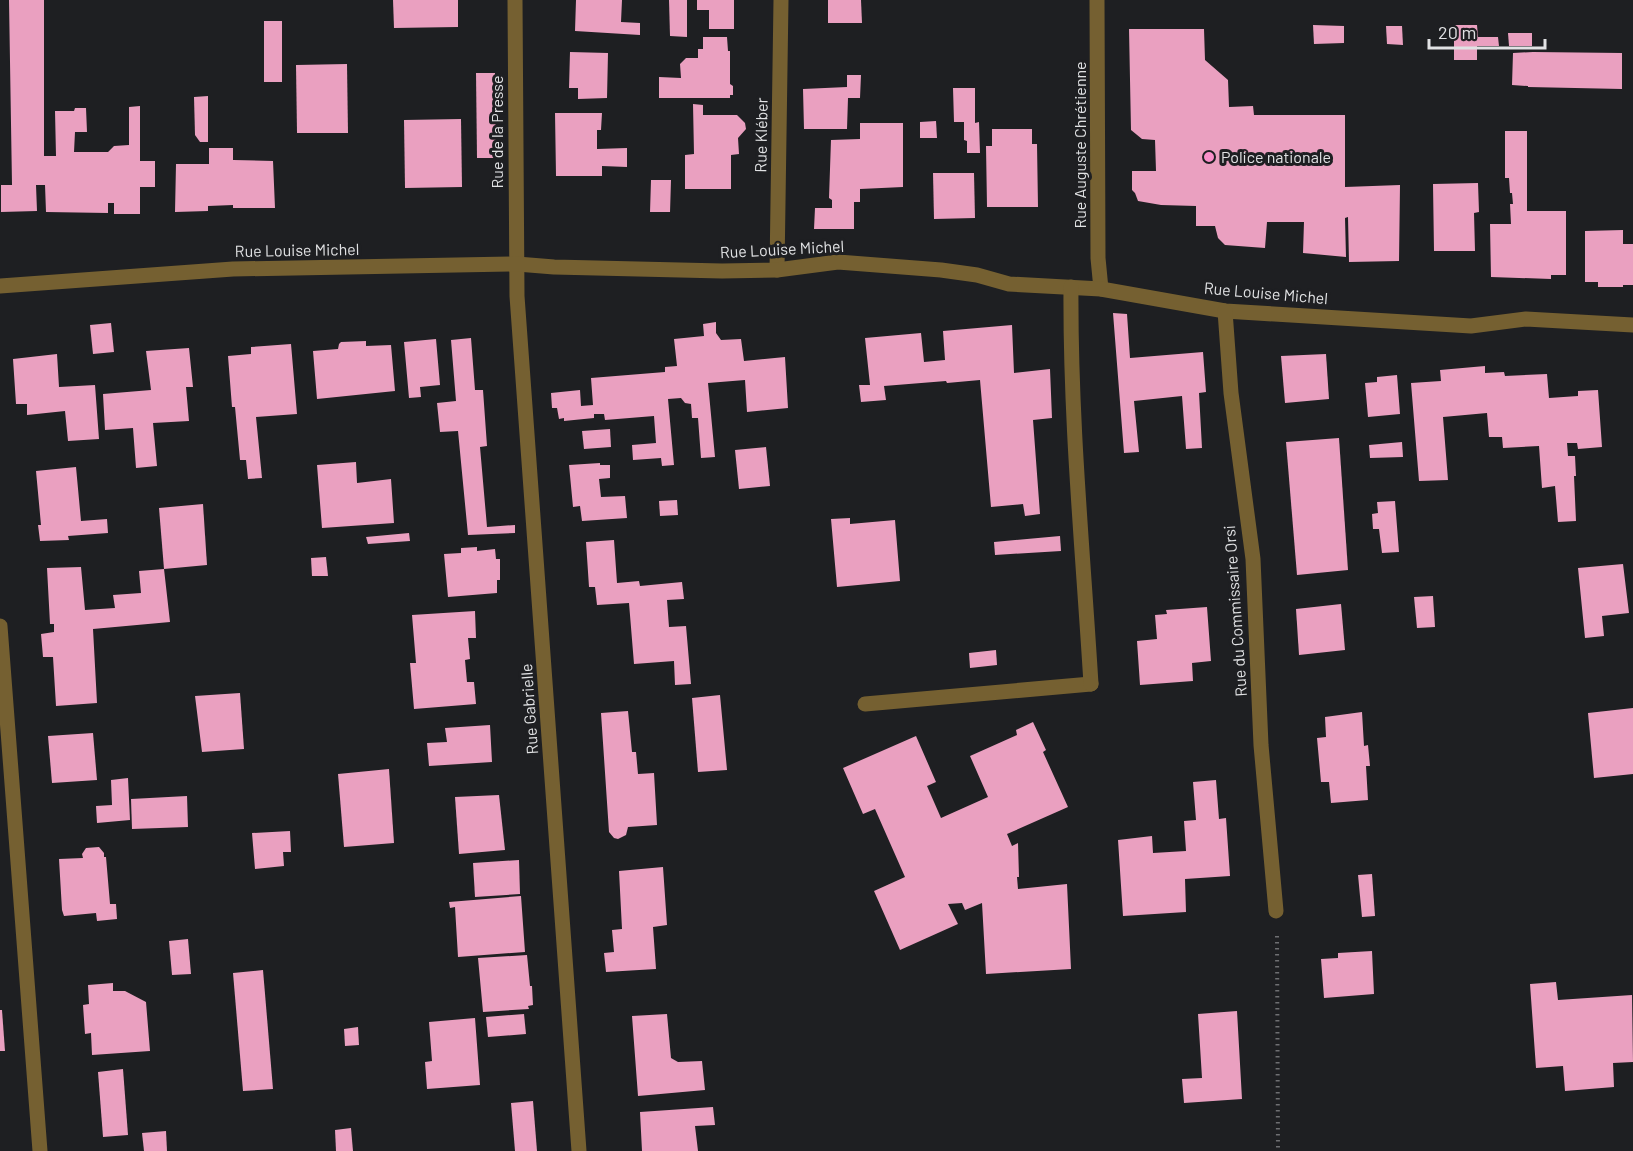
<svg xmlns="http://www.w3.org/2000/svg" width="1633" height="1151" viewBox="0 0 1633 1151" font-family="Barlow,sans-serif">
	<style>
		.building { fill: #eaa0c0 }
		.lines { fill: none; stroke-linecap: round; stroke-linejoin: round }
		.path { stroke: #6e6f72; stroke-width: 4; stroke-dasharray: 1.5 4.5; stroke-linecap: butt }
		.lane { stroke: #756031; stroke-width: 15 }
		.street { stroke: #756031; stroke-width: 15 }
		.poi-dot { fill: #f98fc9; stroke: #1e1f22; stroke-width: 2 }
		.labels { text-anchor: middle; stroke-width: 6; stroke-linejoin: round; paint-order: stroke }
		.street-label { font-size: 16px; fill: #e1e2e4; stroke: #1e1f22 }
		.poi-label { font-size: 16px; fill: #e1e2e4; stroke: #1e1f22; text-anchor: start }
	</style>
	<rect width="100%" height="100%" fill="#1e1f22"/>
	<g class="building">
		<path d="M9,0H44V156H56L55,111H74L75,108H86L87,132H75L74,152H108L114,146L129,145V107L140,106V161H155V187H140V214H114V203H108V213L46,212L45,185H36L37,211L1,212V185H12Z"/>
		<path d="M393,0H458V27L394,28Z"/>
		<path d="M576,0H622L621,22L640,23V35L575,31Z"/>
		<path d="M669,0H687V37L670,36Z"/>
		<path d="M697,0H734V29H709V10H697Z"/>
		<path d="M828,0H861L862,23H828Z"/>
		<rect x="264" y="21" width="18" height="61"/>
		<path d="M1313,25L1344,26V43L1314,44Z"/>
		<path d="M1454,25H1477L1478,37H1498L1499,46H1477V60H1454Z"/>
		<path d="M1386,26H1402L1403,45L1387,44Z"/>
		<path d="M1129,29H1204L1205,60L1228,80L1229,107L1253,106L1254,115H1345V187L1400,185L1399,261L1349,262L1348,217L1345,218L1346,257L1303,253L1304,222H1267L1265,248L1225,245L1218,238L1215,226H1196V206L1161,205L1138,201L1135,193L1132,190V171H1156L1155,140L1142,139L1131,130Z"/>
		<path d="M1508,33H1532V46H1509Z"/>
		<path d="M703,37H727L728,51H730V84L733,86V95H730V98H659V77L681,78L680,64L686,58H698V49H703Z"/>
		<path d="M570,52L608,53L607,98L578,99V88H569Z"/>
		<path d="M1533,52L1622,53V89L1528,87V86L1512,85L1513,53Z"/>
		<path d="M347,64L348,133H297L296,65Z"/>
		<path d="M476,73H495L496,158H477Z"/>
		<path d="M847,75H861L860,98H848L847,129H804L803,89L847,87Z"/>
		<path d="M953,88H975V123L979,122L980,153H967V141L964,140V122H954Z"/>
		<path d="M208,96V142H200L195,135L194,97Z"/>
		<path d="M693,104L703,105V115H737L745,123L746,129L738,138L739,154L731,155V189H685V155L694,154Z"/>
		<path d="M555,113H602L601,130H597V149L627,148V167L602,166V176H556Z"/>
		<path d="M461,119L462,187L405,188L404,120Z"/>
		<path d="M936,121L937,138H920V122Z"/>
		<path d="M860,123H903V187L860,189V202H854V229H814L815,208H832V200L829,198L831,140L860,139Z"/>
		<path d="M992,129H1032V144H1037L1038,207H987L986,146H992Z"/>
		<path d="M1505,131H1527V211H1566V275H1551V279L1491,277L1490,224H1511L1510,204H1513L1512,193H1510L1509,178H1505Z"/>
		<path d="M209,148H233V160L273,161L275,208H233V205L208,206V211L175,212L176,164H209Z"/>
		<path d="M933,173H974L975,218L934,219Z"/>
		<path d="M651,180H671L670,212H650Z"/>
		<path d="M1478,183L1479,212L1474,213L1475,251H1434L1433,184Z"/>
		<path d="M1623,230V244H1633V285H1623V287H1598V282H1585V231Z"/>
		<path d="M1113,313L1127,314L1130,358L1203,352L1206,392L1199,393L1202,448L1186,449L1182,396L1134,401L1139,452L1124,453Z"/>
		<path d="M716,322V333L721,340L741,339L744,361L785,357L788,408L747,412L745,380L708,383L715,457L701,458L698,418H692L691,404L685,403L681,398L668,399L674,465L662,466L661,458L633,460L632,445L656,443L654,416L605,420L604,414H594V418L564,421V418L559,419L557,408H552L551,393L580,390L581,406L593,405L591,378L665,372V367L677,366L674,339L704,336L703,324Z"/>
		<path d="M111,323L114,352L93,354L90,325Z"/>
		<path d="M1012,325L1014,373L1050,369L1052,418L1033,420L1040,514L1025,516L1023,504L991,507L980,380L947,383L946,381L884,386L886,400L861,402L859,385H870L865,338L921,333L924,362L945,360L943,331Z"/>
		<path d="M471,338L475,390H483L487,446L480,447L487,527L515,525V533L468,535L458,431L440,432L437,403L456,401L451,340Z"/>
		<path d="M436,339L440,385L420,387L421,397L409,398L404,342Z"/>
		<path d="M366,341V346L391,345L395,391L317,399L313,351L338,349L339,344L341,342Z"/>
		<path d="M291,344L297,414L256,417L262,478L248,479L246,460H240L235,407H232L228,356L251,354V347Z"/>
		<path d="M189,348L193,387H186L189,421L153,423L157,466L136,468L133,428L105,430L103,394L151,390L146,351Z"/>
		<path d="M57,354L59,387L95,385L99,439L68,441L65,411L27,415V404H16L13,359Z"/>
		<path d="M1326,354L1329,399L1285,403L1281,356Z"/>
		<path d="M1485,366V373L1504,372L1505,376L1547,374L1549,398L1578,396V391L1598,390L1602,447L1578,449L1577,443H1567L1568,456H1575L1576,476H1574L1576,521L1558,522L1555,486L1542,488L1539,446L1503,448L1502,437H1489L1487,413L1443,417L1448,480L1419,481L1411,383L1441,381L1440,370Z"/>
		<path d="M1397,375L1400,414L1368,417L1365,383L1377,382V377Z"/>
		<path d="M610,429L611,447L584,449L582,431Z"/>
		<path d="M1339,438L1348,570L1297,575L1286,442Z"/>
		<path d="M1402,442L1403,457L1370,458L1369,445Z"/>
		<path d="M766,447L770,486L739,489L735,450Z"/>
		<path d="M356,462L357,483L391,479L394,523L322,528L317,465Z"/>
		<path d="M600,463V465H610V478L599,479L601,497L625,496L627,518L582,521L580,506L573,507L569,465Z"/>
		<path d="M76,467L81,521L107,519L108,533L68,536L69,540L40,541L38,525H41L36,471Z"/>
		<path d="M677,500L678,515L660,516L659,501Z"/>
		<path d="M1395,501L1399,552L1382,553L1379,529H1373L1372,514L1378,513L1377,502Z"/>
		<path d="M203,504L207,565L164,569L159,508Z"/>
		<path d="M850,518V524L895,520L900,581L837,587L831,519Z"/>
		<path d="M409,533L410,541L368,544L366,537Z"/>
		<path d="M1060,536L1061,551L995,555L994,542Z"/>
		<path d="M614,540L617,583L639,581L640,586L682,582L684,599L667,600L669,627L686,626L691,684L675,685L674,661L634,664L629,603L597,605L595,587H589L586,542Z"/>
		<path d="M477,547V551L495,549L496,559H500V580H497V593L448,597L444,554L461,553V548Z"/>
		<path d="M326,557L328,576H312L311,558Z"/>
		<path d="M1623,564L1629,613L1602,616L1604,636L1585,638L1578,568Z"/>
		<path d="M81,567L85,610L115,608L113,595L141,593L139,571L164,569L170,622L93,629L97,703L56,706L53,657H43L41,634L54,632V624H50L47,568Z"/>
		<path d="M1433,596L1435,627L1417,628L1414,597Z"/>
		<path d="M1341,604L1345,650L1299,655L1296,609Z"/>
		<path d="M1207,607L1211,661L1192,663L1193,681L1140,685L1137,641L1157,639L1155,615L1167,614L1166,610Z"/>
		<path d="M475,611L476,638H468L470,659L465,660L467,682H474L476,704L414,709L410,663H416L412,615Z"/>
		<path d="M996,650L997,665L970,668L969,653Z"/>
		<path d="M240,693L244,749L202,752L195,696Z"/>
		<path d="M720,695L727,770L698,772L692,698Z"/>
		<path d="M1633,708V774L1594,778L1588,713Z"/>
		<path d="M628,711L632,752H636L638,774L654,773L657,825L628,827L626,835L618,839L614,838L609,832L601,713Z"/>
		<path d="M1362,712L1364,746L1368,745L1370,766H1366L1368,800L1331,803L1329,782H1321L1317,738L1326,737L1325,717Z"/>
		<path d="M1033,722L1046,750L1043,752L1068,807L1007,834L1012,846L1018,843L1019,877H1017L1018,889L1067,884L1071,969L986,974L982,903L965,910L962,903L948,904L958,924L900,950L874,891L905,877L875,809L863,814L843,768L916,736L936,782L927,786L941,818L988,797L970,756L1017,735L1016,730Z"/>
		<path d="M490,725L492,762L429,766L427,743L447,742L445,728Z"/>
		<path d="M93,733L97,780L52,783L48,736Z"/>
		<path d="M389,769L394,843L344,847L338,774Z"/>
		<path d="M128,778L130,820L97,823L96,806L112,805L111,780Z"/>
		<path d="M1216,780L1219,819L1226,818L1230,876L1185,879L1186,912L1123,916L1118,840L1152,836L1153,853L1186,851L1184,821L1196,820L1193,782Z"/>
		<path d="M499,795L505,850L459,854L455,797Z"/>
		<path d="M187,796L188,827L132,829L131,799Z"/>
		<path d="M290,831L291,852H283L284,866L255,869L252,833Z"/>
		<path d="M99,847L104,853V857H106L110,904H116L117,919L97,921L96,913L64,916L62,910L59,859L83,858L82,854L86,848Z"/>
		<path d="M519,860L520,894L475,897L473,863Z"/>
		<path d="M663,867L667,925L653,927L656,969L606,972L604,953L614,952L612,930L622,929L619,871Z"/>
		<path d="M1372,874L1375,916L1362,917L1358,875Z"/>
		<path d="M521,896L525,952L458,957L455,907L450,908L449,902Z"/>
		<path d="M188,939L191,974L172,975L169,941Z"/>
		<path d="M1372,951L1374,994L1324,998L1321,959L1338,958V953Z"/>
		<path d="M527,955L530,986H532L533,1005L528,1006L529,1009L483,1012L478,958Z"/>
		<path d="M263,970L273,1089L243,1091L233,973Z"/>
		<path d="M1556,982L1558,1000L1632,995L1633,1062L1613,1063L1614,1087L1565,1091L1563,1066L1536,1068L1530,984Z"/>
		<path d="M113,983V991H125L146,1002L150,1051L92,1055L91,1033L85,1034L83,1005L89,1004L88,985Z"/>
		<path d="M0,1010H2L5,1051H0Z"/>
		<path d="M1237,1011L1242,1099L1184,1103L1182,1079L1202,1078L1198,1014Z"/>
		<path d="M524,1014L526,1034L488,1037L486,1017Z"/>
		<path d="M667,1014L671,1058L678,1062L702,1061L705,1090L638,1096L632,1016Z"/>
		<path d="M475,1018L480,1085L427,1089L425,1062L432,1061L429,1022Z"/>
		<path d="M358,1027L359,1045L345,1046L344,1029Z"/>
		<path d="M123,1069L128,1135L103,1137L98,1072Z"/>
		<path d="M533,1101L537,1151H515L511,1103Z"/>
		<path d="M713,1107L715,1125L695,1126L698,1151H642L640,1112Z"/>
		<path d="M351,1128L353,1151H336L335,1130Z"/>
		<path d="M166,1131L167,1151H144L142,1133Z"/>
	</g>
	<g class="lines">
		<path class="path" d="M1277,936L1278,1151"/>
		<g class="lane">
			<path d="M0,626L40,1151"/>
			<path d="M865,704L1091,684"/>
		</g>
		<g class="street">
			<path d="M515,0L517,296L579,1151"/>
			<path d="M1097,0L1098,258L1101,289"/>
			<path d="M777,270L781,0"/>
			<path d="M0,286L233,269L517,264L554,267L722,271L777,270L838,262L941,270L977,275L1009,284L1101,289L1225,311L1471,326L1526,319L1633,325"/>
			<path d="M1071,287C1070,420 1083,552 1091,684"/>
			<path d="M1225,311L1231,393L1253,559L1261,745L1276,911"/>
		</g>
	</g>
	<circle class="poi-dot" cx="1209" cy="157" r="6"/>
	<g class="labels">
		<g class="street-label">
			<text transform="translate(497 132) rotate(-90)" y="6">Rue de la Presse</text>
			<text transform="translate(761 135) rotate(-89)" y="6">Rue Kléber</text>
			<text transform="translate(1080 145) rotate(-90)" y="6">Rue Auguste Chrétienne</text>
			<text transform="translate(782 249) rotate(-3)" y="6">Rue Louise Michel</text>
			<text transform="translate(297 250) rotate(-1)" y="6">Rue Louise Michel</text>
			<text transform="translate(1266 293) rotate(5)" y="6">Rue Louise Michel</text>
			<text transform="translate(1235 611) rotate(-94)" y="6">Rue du Commissaire Orsi</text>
			<text transform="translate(529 709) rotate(-94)" y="6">Rue Gabrielle</text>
		</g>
		<g class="poi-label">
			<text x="1221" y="163">Police nationale</text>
		</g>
	</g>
	<path d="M1429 39v9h116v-9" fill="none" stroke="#e1e2e4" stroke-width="3"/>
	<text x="1438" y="39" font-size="18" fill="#e1e2e4" stroke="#1e1f22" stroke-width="4.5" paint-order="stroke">20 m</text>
</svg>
